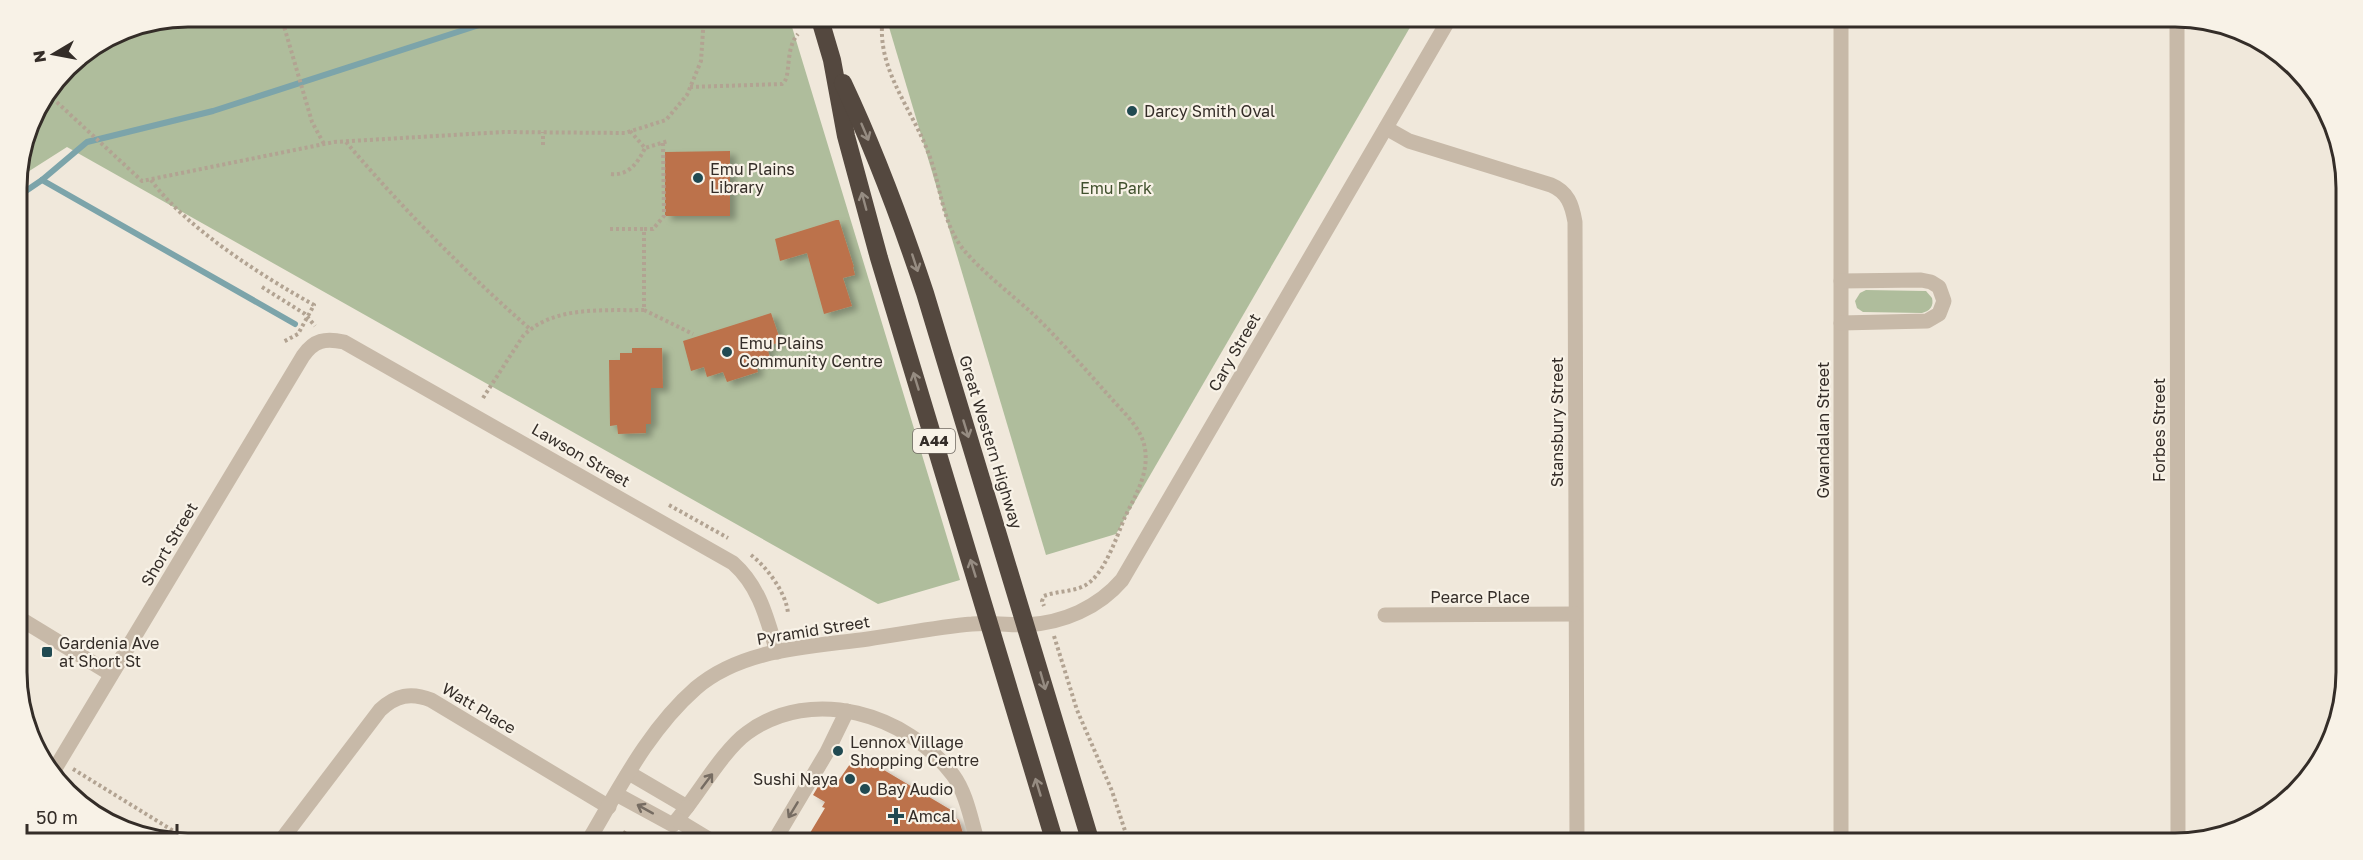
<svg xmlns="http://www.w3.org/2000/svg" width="2363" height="860" viewBox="0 0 2363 860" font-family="'Golos Text',sans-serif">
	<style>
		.green { fill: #afbd9c }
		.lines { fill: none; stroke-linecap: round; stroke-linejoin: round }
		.stream { stroke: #7ca4aa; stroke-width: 6 }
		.building { fill: #bc724c; filter: url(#shadow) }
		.path { stroke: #b2a392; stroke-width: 4; stroke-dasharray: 3 3; stroke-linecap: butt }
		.minor { stroke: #c7b9a8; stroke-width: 15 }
		.highway { stroke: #54483f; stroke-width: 18 }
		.oneway { stroke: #968c82 }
		.oneway2 { stroke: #766c62 }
		.poi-dot { fill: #214a52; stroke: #f8f2e7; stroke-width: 2 }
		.labels { text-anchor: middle; stroke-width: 4.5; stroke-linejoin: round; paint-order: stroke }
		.shield { fill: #f8f2e7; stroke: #6f6861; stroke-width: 1.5 }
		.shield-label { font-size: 15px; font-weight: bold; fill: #342d28 }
		.poi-label { font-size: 16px; fill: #342d28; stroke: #f8f2e7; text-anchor: start }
		.park-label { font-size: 16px; fill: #40502d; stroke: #f8f2e7 }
		.street-label { font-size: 16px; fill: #342d28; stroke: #f8f2e7 }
		.rim { fill: none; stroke: #342d28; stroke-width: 3 }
	</style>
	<defs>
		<filter id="shadow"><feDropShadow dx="6" dy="4" stdDeviation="3" flood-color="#0004"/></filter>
	</defs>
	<rect width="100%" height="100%" fill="#f0e8db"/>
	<g class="green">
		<path d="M188,16L789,17L960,580L878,604L67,147L23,175L17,187V177L34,113L75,59L123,29Z"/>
		<path d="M886,17H1416L1116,534L1046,555Z"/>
		<path d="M1866,290L1926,291L1932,298C1934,306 1930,311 1922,313L1863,312L1857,308L1855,301L1860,293Z"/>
	</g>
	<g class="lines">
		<g class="stream">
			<path d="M42,180L295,324"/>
			<path d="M17,197L42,180L87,142L213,111L507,16"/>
		</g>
	</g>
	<g class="building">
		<path d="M730,151V216H665V152Z"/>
		<path d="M836,220H839L854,267H853L855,275L843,278L852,306L824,314L807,253L780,261L775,239Z"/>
		<path d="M771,313L781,342L767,346L770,358L755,363L758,372L727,382L723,372L707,377L704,367L691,371L683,341Z"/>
		<path d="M632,348H662L663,388H651V424H646V433L618,434L617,425L610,426L609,360H620V353H632Z"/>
		<path d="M857,754L951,810L948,814L959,820L966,843H804L825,808L822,807L825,802L813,795L822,780L834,787Z"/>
	</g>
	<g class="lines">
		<g class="path">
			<path d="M281,16L312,122L324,144"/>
			<path d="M883,16C875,67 911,107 928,152C941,184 941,221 963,249C981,271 1011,294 1033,314C1060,340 1085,369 1110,397C1123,412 1142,428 1145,449C1149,474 1135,496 1125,517C1116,538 1104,576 1084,586C1072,592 1057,591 1044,596L1042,601L1044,606"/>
			<path d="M690,87L782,84C792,78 784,50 798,34"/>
			<path d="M48,94L142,181L334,142L504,132L625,133L666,120L687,95L701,61L704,16"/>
			<path d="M630,131L645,148L668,141"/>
			<path d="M346,142C402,208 464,271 530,329"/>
			<path d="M543,145V132"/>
			<path d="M611,174C628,176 638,163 645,148"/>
			<path d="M151,180C186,228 262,276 314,305L298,334L283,342"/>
			<path d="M610,229H644"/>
			<path d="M262,287L305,314L315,326"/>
			<path d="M644,310L693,334"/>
			<path d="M483,398L523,336C554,305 604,311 644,310V229H653L664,216L663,142"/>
			<path d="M669,505L728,538"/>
			<path d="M751,555C767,567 787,594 788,614"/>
			<path d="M1054,636L1077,710L1112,791L1129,843"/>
			<path d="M73,769L193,843"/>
			<path d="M623,832L641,843"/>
		</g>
		<g class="minor">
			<path d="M1841,16V843"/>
			<path d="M2177,17L2178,843"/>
			<path d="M1386,128L1409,141L1551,185C1568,192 1572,205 1575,222L1577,843"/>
			<path d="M1841,323L1927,321L1939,314L1944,301L1939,287L1931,282L1921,280L1841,281"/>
			<path d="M1385,615L1575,614"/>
			<path d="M19,618L111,674"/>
			<path d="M53,772L303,356C314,340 325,338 344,342L733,563C760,587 767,619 777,652"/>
			<path d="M629,773L687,807C703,786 726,748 747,733C812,685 907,714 953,775C967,794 971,821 978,843"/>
			<path d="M616,794L673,825L687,807"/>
			<path d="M677,820L715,843"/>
			<path d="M279,843L380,710C396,695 411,692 431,700L609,807"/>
			<path d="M587,843C619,789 648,730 696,688C743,648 810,647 868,639C903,634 937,627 972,624C990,622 1008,625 1026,625C1063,623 1098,608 1122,580L1451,16"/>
			<path d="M773,843L827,752L847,711"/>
		</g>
		<g class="highway">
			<path d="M819,16L832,60L846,136L879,258L1055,843"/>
			<path d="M843,83C875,151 901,221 925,293L1091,843"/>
		</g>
	</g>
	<defs><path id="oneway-shaft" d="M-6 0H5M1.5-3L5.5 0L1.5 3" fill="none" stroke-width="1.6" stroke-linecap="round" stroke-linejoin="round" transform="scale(1.5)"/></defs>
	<g class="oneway">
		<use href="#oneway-shaft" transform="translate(865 132) rotate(67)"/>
		<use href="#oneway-shaft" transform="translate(864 201) rotate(-105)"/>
		<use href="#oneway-shaft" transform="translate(915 263) rotate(72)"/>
		<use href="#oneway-shaft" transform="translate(916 381) rotate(-107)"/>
		<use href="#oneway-shaft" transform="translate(966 429) rotate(73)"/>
		<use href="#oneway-shaft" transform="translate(973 568) rotate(-107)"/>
		<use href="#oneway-shaft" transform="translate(1043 681) rotate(74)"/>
		<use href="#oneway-shaft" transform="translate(1038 787) rotate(-107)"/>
	</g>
	<g class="oneway2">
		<use href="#oneway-shaft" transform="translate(707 781) rotate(-53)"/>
		<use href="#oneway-shaft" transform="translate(645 809) rotate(-151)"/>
		<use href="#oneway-shaft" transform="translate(793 810) rotate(121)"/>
	</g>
	<g class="poi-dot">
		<circle cx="1132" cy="111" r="6"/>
		<circle cx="698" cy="178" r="6"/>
		<circle cx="727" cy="352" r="6"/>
		<rect x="41" y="646" width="12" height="12" rx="3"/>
		<circle cx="838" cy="751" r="6"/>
		<circle cx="850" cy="779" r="6"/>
		<circle cx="865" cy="789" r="6"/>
		<path d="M893 807h6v6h6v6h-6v6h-6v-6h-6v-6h6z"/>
	</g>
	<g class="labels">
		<rect class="shield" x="913" y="429" width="42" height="24" rx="4.5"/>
		<g class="shield-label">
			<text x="934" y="446">A44</text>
		</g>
		<g class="poi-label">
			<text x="1144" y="117">Darcy Smith Oval</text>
			<text x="710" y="175">Emu Plains<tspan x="710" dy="18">Library</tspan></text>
			<text x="739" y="349">Emu Plains<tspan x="739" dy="18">Community Centre</tspan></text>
			<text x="59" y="649">Gardenia Ave<tspan x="59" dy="18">at Short St</tspan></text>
			<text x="850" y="748">Lennox Village<tspan x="850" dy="18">Shopping Centre</tspan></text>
			<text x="838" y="785" text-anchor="end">Sushi Naya</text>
			<text x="877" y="795">Bay Audio</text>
			<text x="908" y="822">Amcal</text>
		</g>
		<g class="park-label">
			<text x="1116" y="194">Emu Park</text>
		</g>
		<g class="street-label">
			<text transform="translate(1234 352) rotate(-60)" y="6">Cary Street</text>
			<text transform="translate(1557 422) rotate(-90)" y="6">Stansbury Street</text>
			<text transform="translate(1823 430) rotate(-90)" y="6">Gwandalan Street</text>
			<text transform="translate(2159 430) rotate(-90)" y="6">Forbes Street</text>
			<text transform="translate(991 442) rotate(73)" y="6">Great Western Highway</text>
			<text transform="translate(581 455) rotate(30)" y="6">Lawson Street</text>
			<text transform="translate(169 544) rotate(-59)" y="6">Short Street</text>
			<text x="1480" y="603">Pearce Place</text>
			<text transform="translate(813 630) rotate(-9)" y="6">Pyramid Street</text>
			<text transform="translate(479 708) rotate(31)" y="6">Watt Place</text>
		</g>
	</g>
	<path d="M0 0H2363V860H0ZM188 27H2175A161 161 0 0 1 2336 188V672A161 161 0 0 1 2175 833H188A161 161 0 0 1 27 672V188A161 161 0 0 1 188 27Z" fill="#f8f2e7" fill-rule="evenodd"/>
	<path class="rim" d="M188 27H2175A161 161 0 0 1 2336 188V672A161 161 0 0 1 2175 833H188A161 161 0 0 1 27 672V188A161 161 0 0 1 188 27Z"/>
	<g transform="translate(54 54) rotate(260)" stroke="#f8f2e7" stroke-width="4.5" paint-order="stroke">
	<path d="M0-4.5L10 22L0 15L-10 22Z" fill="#342d28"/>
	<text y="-9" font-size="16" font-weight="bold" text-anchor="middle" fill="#342d28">N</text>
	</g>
	<path d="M27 824v9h150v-9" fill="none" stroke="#342d28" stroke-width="3"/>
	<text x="36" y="824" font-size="18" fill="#342d28" stroke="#f8f2e7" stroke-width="4.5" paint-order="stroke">50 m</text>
</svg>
